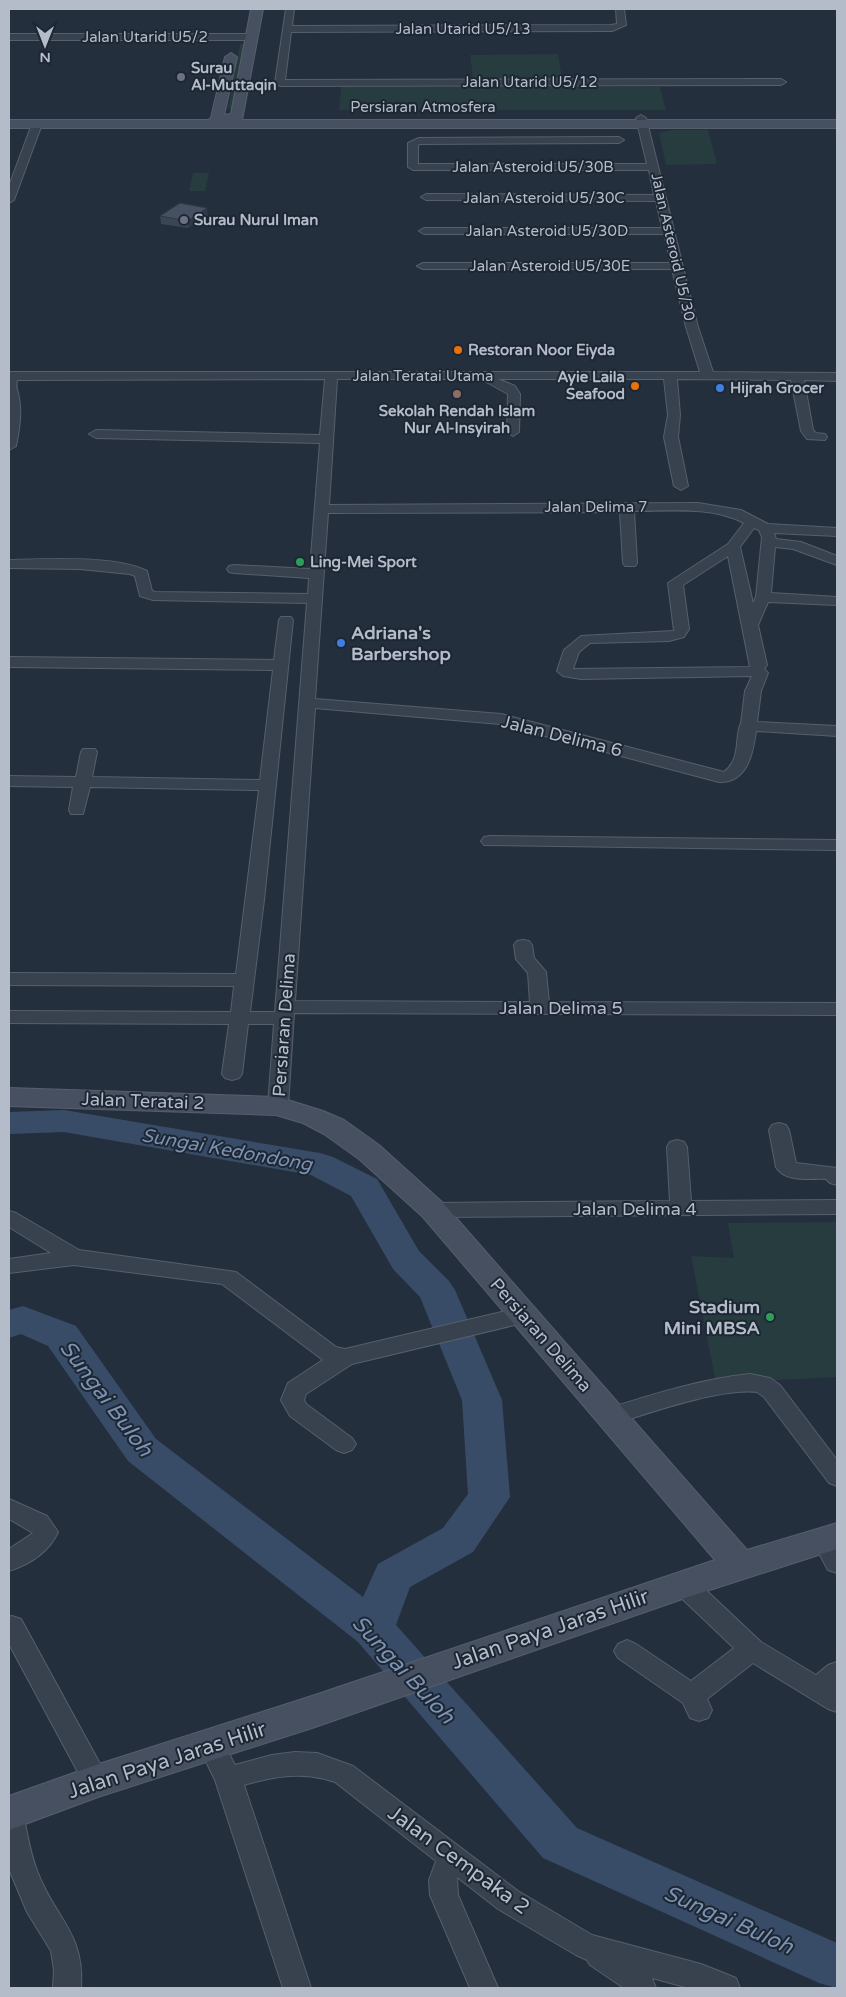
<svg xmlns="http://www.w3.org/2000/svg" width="846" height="1997" viewBox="0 0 846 1997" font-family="'Varela Round',sans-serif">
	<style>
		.green { fill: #263c3f }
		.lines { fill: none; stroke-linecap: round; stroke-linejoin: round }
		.river { fill: #394c67; fill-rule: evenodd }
		.street-casing { stroke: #565f6c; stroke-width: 2 }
		.secondary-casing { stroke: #565f6c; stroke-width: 2 }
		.street { fill: #38414e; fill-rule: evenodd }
		.secondary { fill: #465061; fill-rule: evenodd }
		.wall { fill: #3b4654 }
		.shaded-wall { fill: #303945 }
		.building { fill: #455162; stroke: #303945 }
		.worship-dot { fill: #6b7280; stroke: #1d2633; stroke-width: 2 }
		.food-dot { fill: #e8710a; stroke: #1d2633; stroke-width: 2 }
		.shop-dot { fill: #3f7fe0; stroke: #1d2633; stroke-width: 2 }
		.education-dot { fill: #8d6e63; stroke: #1d2633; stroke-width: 2 }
		.leisure-dot { fill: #2e9e5b; stroke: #1d2633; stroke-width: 2 }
		.labels { text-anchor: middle; stroke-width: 4; stroke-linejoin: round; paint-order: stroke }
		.far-street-label { font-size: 15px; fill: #b4bcc9; stroke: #1d2633 }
		.far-poi-label { font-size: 15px; font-weight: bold; fill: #b4bcc9; stroke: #1d2633; text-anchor: start }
		.poi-label { font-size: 18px; font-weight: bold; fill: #b4bcc9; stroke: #1d2633; text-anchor: start }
		.street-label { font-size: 18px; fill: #b4bcc9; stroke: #1d2633 }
		.water-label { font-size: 19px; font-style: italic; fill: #7c92b1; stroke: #1d2633 }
		.near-street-label { font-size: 21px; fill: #b4bcc9; stroke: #1d2633 }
		.near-water-label { font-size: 22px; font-style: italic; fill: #7c92b1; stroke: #1d2633 }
	</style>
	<rect width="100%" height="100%" fill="#242f3e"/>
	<g class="green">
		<path d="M240,44H246L233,108L228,109Z"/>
		<path d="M558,54L562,79H473L470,55Z"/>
		<path d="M341,87H660L666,110H339Z"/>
		<path d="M672,130H708L717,164L666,165L659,133Z"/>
		<path d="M193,173H209L205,191H189Z"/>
		<path d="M837,1222V1377L716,1383L691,1256L734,1258L728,1223Z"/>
	</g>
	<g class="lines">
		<path class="river" d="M64,1110L320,1153L333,1157L377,1179L419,1251L449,1281L455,1290L502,1400L510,1497L473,1552L410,1587L396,1625L577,1828L837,1943V1988L819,1983L543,1858L358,1642L128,1461L48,1346L21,1334L9,1338V1310L23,1306L76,1326L156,1439L363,1597L378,1564L443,1528L468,1494L462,1400L420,1297L393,1269L351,1196L311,1175L64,1132L9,1134V1112Z"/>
		<g class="street-casing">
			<g id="street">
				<path d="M286,9H294L292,26L611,25L617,24L616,9H624L626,25L612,31L291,32L285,80L781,79L786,82L781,85L280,86L275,83Z"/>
				<path d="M9,34H251L255,37L251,40H9Z"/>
				<path d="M641,115L646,118L698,327L713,372L837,373V381L804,380L813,430L816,433L825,434L827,437L825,440L807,439L801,431L791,380L677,379L680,415L678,437L688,486L681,490L674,486L664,437L668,415L664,379H498L515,386L520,394L519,432L513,436L507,432L508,394L481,379H337L329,505L698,503L741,510L768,524L837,528V536L774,533L776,539L801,542L837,556V565L793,549L775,547L771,593L837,597V605L768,602L758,625L767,665L764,669L768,673L761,691L757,722L837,726V736L756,731C753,754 747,783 719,782L500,724L315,708L295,1001L530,1002L528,973L516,959L514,945L517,941L523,940L529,941L532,945L534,958L546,972L549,1002L837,1003V1015L294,1013L288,1106L285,1111L278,1112L271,1111L268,1106L274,1024H248L242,1074L239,1078L232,1080L225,1078L222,1074L229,1024L9,1023V1011L231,1012L234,986L9,985V973L236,974L259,790L90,787L83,814H71L69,810L73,787L9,786V776L76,777L81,752L83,749H95L97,752L92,777L260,780L273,670L9,667V657L274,660L279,620L281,617H291L293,620L264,900L250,1012H275L307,603L153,600L140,596L135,576L130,574L80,569L9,568V560C46,559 115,555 147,571L152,591L155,592L308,594L309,578L234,573L229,572L227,569L229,566L234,565L310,569L320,443L96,438L89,434L96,430L320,435L325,379L17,380C15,390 18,389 19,398C22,412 19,432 16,446L9,450V372H700L686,327L672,269H423L417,266L423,263H671L664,234H424L419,231L424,228H662L656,201L426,200L421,197L426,194L654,195L649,170H413L408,167V143L419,138L619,137L624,140L619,143L420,144L418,145V164H647L636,118ZM634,511C670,511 711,506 744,523L728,544L668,583L674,631L581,636L564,650L557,671L563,676L581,679L752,676L745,691L741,723C734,737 742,758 724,772L501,714L315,699L328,513L620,512L623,563L625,566H635L637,563ZM754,528L759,530L762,537L756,597L753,603L740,547ZM728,556L750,667L573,669L579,652L590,643L669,641L684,637L689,629L683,585Z"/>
				<path d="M37,121L42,124L14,200L9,203V186L32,124Z"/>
				<path d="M490,836L837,840V850L484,845L481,841L484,837Z"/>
				<path d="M779,1123L786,1125L789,1130L796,1163L837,1168V1185L830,1183L826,1179C811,1178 785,1183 776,1167L769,1130L772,1125Z"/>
				<path d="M677,1140L684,1142L687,1147L691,1201L837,1200V1214L433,1217L426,1215L423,1210L426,1205L433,1203L670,1201L667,1147L670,1142Z"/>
				<path d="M9,1211L16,1213L79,1250L236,1272L336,1347L345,1349L523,1307L531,1309L534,1315L531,1321L523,1323L352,1364L306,1394L304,1400L306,1404L352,1438L356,1444L352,1450L344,1453L336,1450L290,1416L281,1400L288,1383L323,1360L222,1284L74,1265L9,1273V1259L51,1253L9,1227Z"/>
				<path d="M750,1374L770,1378L780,1385L837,1460V1486L829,1483L764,1397L757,1392C719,1388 649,1413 611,1425L603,1422L600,1416L603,1410C651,1395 700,1379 750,1374Z"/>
				<path d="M9,1499L47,1516L58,1532C49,1552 30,1564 9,1571V1549L33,1533L9,1519Z"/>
				<path d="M824,1530L833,1533L837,1541V1573L828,1570L812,1540L815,1533Z"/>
				<path d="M683,1574L692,1577L761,1642L816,1675L828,1665L837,1662V1712L828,1709L753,1663L707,1699L712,1710L708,1718L699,1721L690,1718L683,1703L618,1658L614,1651L618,1644L627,1640L636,1644L691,1681L734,1648L674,1591L671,1584L674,1577Z"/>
				<path d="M12,1616L21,1619L105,1773L109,1781L105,1789L96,1793L87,1789L9,1644V1617Z"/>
				<path d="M211,1734L220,1737L235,1765L272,1755L295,1752L317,1753L353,1766L518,1891L592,1935L701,1964L736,1978L740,1988H689L652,1978L656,1988H624L590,1965L587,1960L576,1955L498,1909L457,1877L458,1895L498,1988H470L430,1895L429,1880L436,1861L335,1782C303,1771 275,1776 244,1785L311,1988H283L215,1780L198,1745L202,1737Z"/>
				<path d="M9,1801L19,1805L23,1813C27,1832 30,1854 38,1873C55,1918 85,1933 81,1988H53L54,1970L51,1951L27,1912L9,1869Z"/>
			</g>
		</g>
		<g class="secondary-casing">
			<g id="secondary">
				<path d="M251,9H263L242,120H837V128H9V120H208L211,118L225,57L231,53L237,57L224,115L231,114Z"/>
				<path d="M9,1088L278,1097L323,1111L344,1120L379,1145L443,1203L747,1550L837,1523V1549L688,1597L315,1727L98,1797L9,1830V1796L96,1765L315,1695L715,1560L423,1217L359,1159L324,1134L303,1123L276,1115L9,1106Z"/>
			</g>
		</g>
		<use href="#street" class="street"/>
		<use href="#secondary" class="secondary"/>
	</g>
	<path class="wall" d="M208,215L188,228L161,224L160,216Z"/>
	<path class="shaded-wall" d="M207,208L208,215L188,228V221Z"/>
	<path class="building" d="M180,203L207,208L188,221L160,216Z"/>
	<g class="worship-dot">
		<circle cx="181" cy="77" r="5"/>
		<circle cx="184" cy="220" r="5"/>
	</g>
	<g class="food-dot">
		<circle cx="458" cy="350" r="5"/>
		<circle cx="635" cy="386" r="5"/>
	</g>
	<g class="shop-dot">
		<circle cx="720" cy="388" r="5"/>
		<circle cx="341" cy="643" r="5"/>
	</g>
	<circle class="education-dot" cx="457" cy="394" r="5"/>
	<g class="leisure-dot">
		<circle cx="300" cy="562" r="5"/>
		<circle cx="770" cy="1317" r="5"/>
	</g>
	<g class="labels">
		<g class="far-street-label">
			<text x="463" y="34">Jalan Utarid U5/13</text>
			<text x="145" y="42">Jalan Utarid U5/2</text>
			<text x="530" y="87">Jalan Utarid U5/12</text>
			<text x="423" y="112">Persiaran Atmosfera</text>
			<text x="533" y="172">Jalan Asteroid U5/30B</text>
			<text x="544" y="203">Jalan Asteroid U5/30C</text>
			<text x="547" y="236">Jalan Asteroid U5/30D</text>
			<text transform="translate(673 247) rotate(77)" y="5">Jalan Asteroid U5/30</text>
			<text x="550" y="271">Jalan Asteroid U5/30E</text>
			<text x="423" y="381">Jalan Teratai Utama</text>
			<text x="596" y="512">Jalan Delima 7</text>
		</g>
		<g class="far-poi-label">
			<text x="191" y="73">Surau<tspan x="191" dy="17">Al-Muttaqin</tspan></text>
			<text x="194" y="225">Surau Nurul Iman</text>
			<text x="468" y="355">Restoran Noor Eiyda</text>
			<text x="625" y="382" text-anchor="end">Ayie Laila<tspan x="625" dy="17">Seafood</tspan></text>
			<text x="730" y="393">Hijrah Grocer</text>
			<text x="457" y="416" text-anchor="middle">Sekolah Rendah Islam<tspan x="457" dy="17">Nur Al-Insyirah</tspan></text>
			<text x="310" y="567">Ling-Mei Sport</text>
		</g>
		<g class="poi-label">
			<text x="351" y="639">Adriana's<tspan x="351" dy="21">Barbershop</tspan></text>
			<text x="760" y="1313" text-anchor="end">Stadium<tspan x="760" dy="21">Mini MBSA</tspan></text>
		</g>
		<g class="street-label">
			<text transform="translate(562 736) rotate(14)" y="6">Jalan Delima 6</text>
			<text x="561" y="1014">Jalan Delima 5</text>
			<text transform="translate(284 1025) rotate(-86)" y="6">Persiaran Delima</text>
			<text transform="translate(143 1101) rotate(2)" y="6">Jalan Teratai 2</text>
			<text x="635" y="1215">Jalan Delima 4</text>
			<text transform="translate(541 1335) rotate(49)" y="6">Persiaran Delima</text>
		</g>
		<g class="water-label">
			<text transform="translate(227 1149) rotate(10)" y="7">Sungai Kedondong</text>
		</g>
		<g class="near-street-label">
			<text transform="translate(550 1629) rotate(-19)" y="7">Jalan Paya Jaras Hilir</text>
			<text transform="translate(167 1760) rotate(-18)" y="7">Jalan Paya Jaras Hilir</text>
			<text transform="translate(459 1860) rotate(36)" y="7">Jalan Cempaka 2</text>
		</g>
		<g class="near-water-label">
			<text transform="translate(107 1398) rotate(53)" y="8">Sungai Buloh</text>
			<text transform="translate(404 1669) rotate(47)" y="8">Sungai Buloh</text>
			<text transform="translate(729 1919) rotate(24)" y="8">Sungai Buloh</text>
		</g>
	</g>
	<rect width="846" height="1997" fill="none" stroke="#b4bcc9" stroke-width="20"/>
	<g transform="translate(45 45) rotate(180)" stroke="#1d2633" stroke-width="4" paint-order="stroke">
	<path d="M0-4L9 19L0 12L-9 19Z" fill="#b4bcc9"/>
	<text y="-8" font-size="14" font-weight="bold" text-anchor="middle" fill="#b4bcc9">N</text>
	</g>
</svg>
